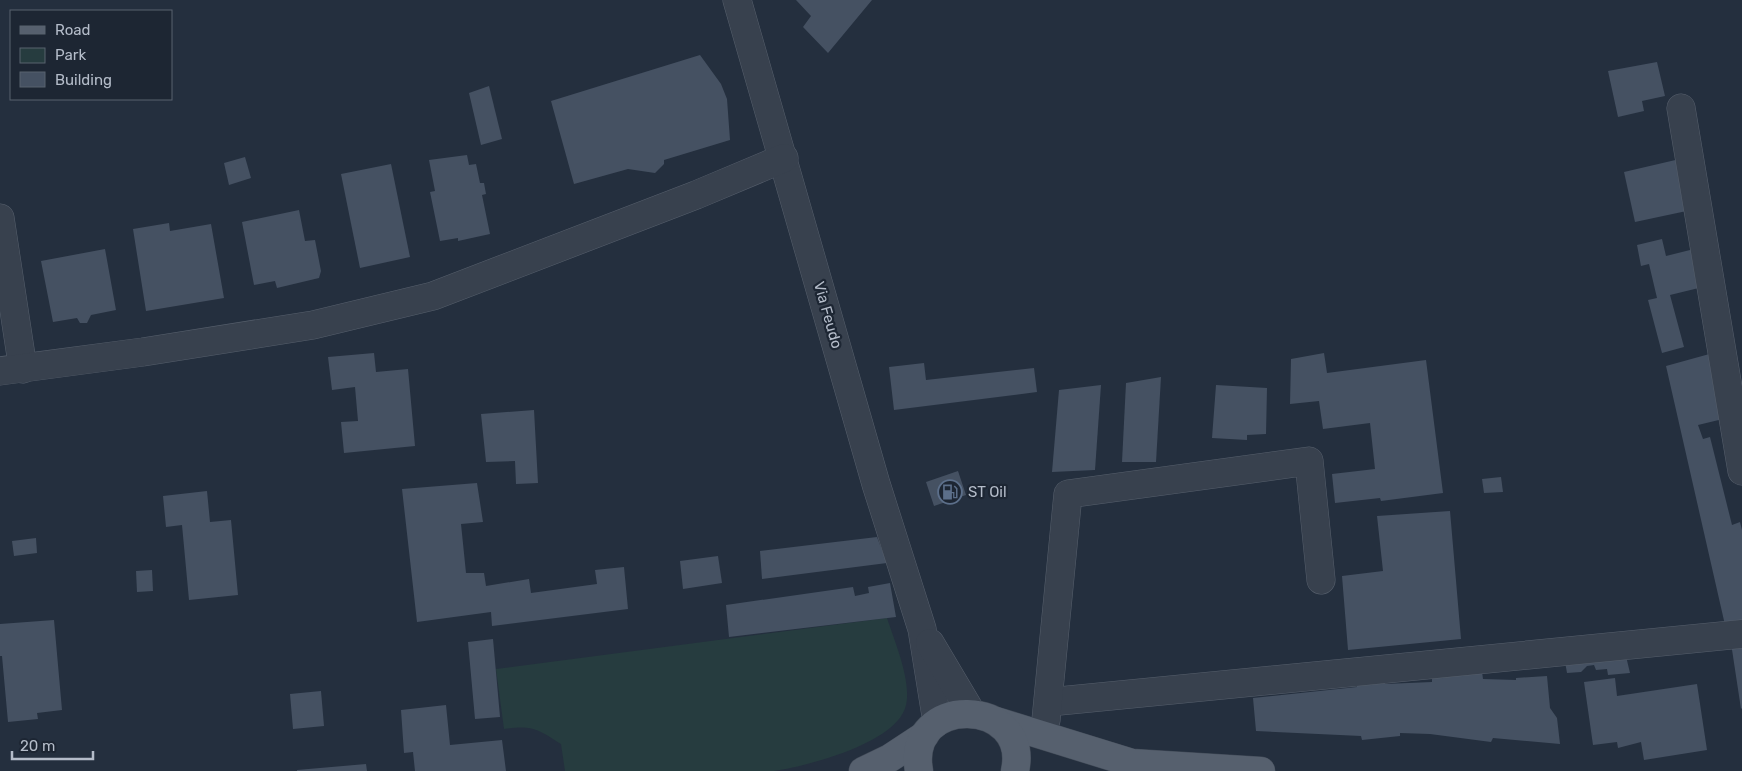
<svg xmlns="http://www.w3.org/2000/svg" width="1742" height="771" viewBox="0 0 1742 771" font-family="Rubik,sans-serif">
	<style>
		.green { fill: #263c3f }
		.building { fill: #455162 }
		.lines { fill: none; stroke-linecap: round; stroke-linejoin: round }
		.minor-casing { stroke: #565f6c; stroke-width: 29 }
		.major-casing { stroke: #414a57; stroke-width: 29 }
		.minor { stroke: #38414e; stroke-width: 28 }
		.major { stroke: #56606e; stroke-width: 28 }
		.labels { text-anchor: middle; stroke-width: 4.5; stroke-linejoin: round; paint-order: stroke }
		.street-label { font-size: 15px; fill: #b4bcc9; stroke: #1d2633 }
		.poi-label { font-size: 15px; fill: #b4bcc9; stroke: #1d2633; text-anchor: start }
	</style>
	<rect width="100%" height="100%" fill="#242f3e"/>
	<path class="green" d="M887,618C895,643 916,690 903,713C886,745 808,766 774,771C752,771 728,771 706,771C659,771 612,771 565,771L561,744C537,729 533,725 504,729L496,669Z"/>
	<g class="building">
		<path d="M796,0H872L828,53L803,27L811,16Z"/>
		<path d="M700,55L721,84L727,99L730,140L664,160V164L655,173L628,169L574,184L551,101Z"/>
		<path d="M1657,62L1665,96L1642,101L1644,111L1618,117L1608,71Z"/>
		<path d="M489,86L502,139L481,145L469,93Z"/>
		<path d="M467,155L469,165L476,164L480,183H484L486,194L482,195L490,234L458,241V238L440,241L430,192L435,191L429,160Z"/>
		<path d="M245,157L251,178L229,185L224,163Z"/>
		<path d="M1684,158L1696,209L1635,222L1624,172Z"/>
		<path d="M391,164L410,257L360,268L341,174Z"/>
		<path d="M299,210L305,241L315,240L321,271L319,278L277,288L275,281L254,285L242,222Z"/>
		<path d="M169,223L170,231L211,224L224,298L146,311L133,229Z"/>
		<path d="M1662,239L1666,256L1698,248L1707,286L1670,295L1684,347L1662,353L1648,300L1657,298L1649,264L1641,266L1637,245Z"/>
		<path d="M105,249L116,310L91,315L87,323H80L77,318L53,322L41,261Z"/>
		<path d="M374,353L376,372L408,369L415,446L344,453L341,422L358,421L355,387L332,390L328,357Z"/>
		<path d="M1324,353L1327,373L1426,360L1443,493L1381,501L1380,498L1335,503L1332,474L1375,469L1370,423L1323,429L1319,401L1290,404L1291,359Z"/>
		<path d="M1713,353L1727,418L1698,425L1703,439L1710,437L1732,525L1740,522L1742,530V621L1725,625L1666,366Z"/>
		<path d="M924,363L926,380L1034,368L1037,392L894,410L889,367Z"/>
		<path d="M1161,377L1156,462H1122L1126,383Z"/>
		<path d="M1101,385L1095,470L1052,472L1059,390Z"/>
		<path d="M1216,385L1267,388L1266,434L1247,435V440L1212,438Z"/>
		<path d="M534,410L538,483L516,484L515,461L486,462L481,414Z"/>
		<path d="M958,471L966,495L934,506L926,482Z"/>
		<path d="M1501,477L1503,492L1484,493L1482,479Z"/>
		<path d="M477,483L483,522L461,524L466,573H484L486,586L529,579L531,593L597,584L595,570L624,567L628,609L492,626L491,612L417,622L402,489Z"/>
		<path d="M207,491L210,522L231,520L238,595L189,600L182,525L166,527L163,496Z"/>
		<path d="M1450,511L1461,639L1348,650L1342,576L1383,571L1377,516Z"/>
		<path d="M877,537L887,563L762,579L760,551Z"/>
		<path d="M36,538L37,553L14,556L12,541Z"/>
		<path d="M718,556L722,583L683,589L680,561Z"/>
		<path d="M152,570L153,591L137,592L136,571Z"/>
		<path d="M890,583L896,617L729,637L726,605L853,587L855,596L869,593L868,587Z"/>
		<path d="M54,620L62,710L37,713L38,719L8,722L2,656H0V624Z"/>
		<path d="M493,639L500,717L475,719L468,642Z"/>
		<path d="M1742,642V708L1741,709L1731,643Z"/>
		<path d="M1625,652L1630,673L1608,675L1607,669L1596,670L1594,665L1587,666L1581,672L1567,673L1564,656Z"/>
		<path d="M1481,664L1483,679L1516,680V678L1547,676L1550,708L1557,718L1560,744L1493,738L1491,742L1430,734L1400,733V736L1362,740L1361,736L1256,731L1253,698L1357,687L1356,676L1383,674L1385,684L1432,682V669Z"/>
		<path d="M1615,678L1617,696L1697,684L1707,750L1644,760L1641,742L1618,748L1617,742L1593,745L1584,682Z"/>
		<path d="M321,691L324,726L293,729L290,694Z"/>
		<path d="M446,705L450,745L502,740L506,771H415L413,752L404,753L401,710Z"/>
		<path d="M366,764L367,771H297V770Z"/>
	</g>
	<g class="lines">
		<g class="minor-casing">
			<g id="minor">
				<path d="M737,0L876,484L922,629L937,722"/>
				<path d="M1681,108L1742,471"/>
				<path d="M0,218L23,369"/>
				<path d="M0,371L143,352L313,325L433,296L696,195L784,158"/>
				<path d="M930,643L971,712"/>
				<path d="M1049,702L1742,634"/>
				<path d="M1046,720L1068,494L1309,461L1321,580"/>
			</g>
		</g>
		<g class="major-casing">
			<g id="major">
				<path d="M996,721L1132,763L1261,771"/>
				<path d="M863,771L890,758L925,735"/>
				<path d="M919,771C905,693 1031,697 1015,771"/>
			</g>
		</g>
		<use href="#minor" class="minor"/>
		<use href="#major" class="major"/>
	</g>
	<defs>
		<g id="fuel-ring" transform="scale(1.25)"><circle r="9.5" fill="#1d2633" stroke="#5c6f8a" stroke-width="1.5"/><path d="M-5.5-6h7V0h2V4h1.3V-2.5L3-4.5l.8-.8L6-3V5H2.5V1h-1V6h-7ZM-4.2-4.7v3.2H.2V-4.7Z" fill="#5c6f8a"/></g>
	</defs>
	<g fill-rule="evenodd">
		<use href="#fuel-ring" x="950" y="492"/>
	</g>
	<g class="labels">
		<g class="street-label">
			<text transform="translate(828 315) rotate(74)" y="5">Via Feudo</text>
		</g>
		<g class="poi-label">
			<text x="968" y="497">ST Oil</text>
		</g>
	</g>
	<rect x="10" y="10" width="162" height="90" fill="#1d2633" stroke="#59626f"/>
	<rect x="20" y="26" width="25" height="8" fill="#56606e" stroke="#59626f"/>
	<text x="55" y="35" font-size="15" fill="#b4bcc9">Road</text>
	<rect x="20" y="48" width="25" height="15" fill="#263c3f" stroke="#59626f"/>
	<text x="55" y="60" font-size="15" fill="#b4bcc9">Park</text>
	<rect x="20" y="72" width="25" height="15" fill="#455162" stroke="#59626f"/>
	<text x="55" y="85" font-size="15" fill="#b4bcc9">Building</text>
	<path d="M12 751v8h81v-8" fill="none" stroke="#b4bcc9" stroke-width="2.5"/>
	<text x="20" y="751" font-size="15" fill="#b4bcc9" stroke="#1d2633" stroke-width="4" paint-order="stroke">20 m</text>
</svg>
